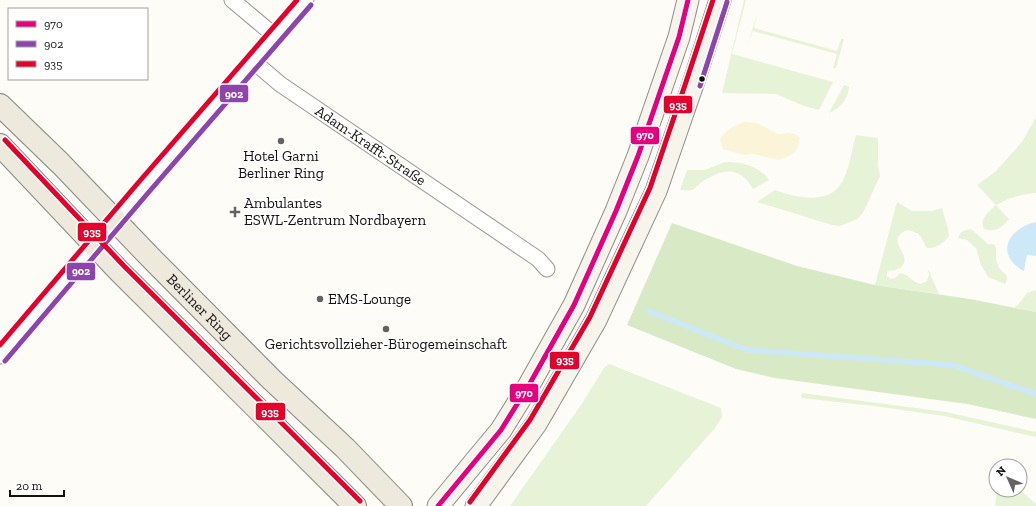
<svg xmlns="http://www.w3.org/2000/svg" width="1036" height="506" viewBox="0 0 1036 506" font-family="'Zilla Slab',serif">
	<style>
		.green { fill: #e7f3d7 }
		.forest { fill: #d8eac5 }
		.sand { fill: #fcf4d9 }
		.water { fill: #cde8f7 }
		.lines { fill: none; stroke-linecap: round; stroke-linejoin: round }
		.stream { stroke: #cde8f7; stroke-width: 5.5 }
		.minor-casing { stroke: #979795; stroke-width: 17 }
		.secondary-casing { stroke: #8e8d8b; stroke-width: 23 }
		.primary-casing { stroke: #858482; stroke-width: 24 }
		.minor { stroke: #fffffe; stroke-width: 15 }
		.secondary { stroke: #f6f4eb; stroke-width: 21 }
		.primary { stroke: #ede9dc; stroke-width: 22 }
		.bus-1-casing { stroke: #fff; stroke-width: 8 }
		.bus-2-casing { stroke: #fff; stroke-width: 8 }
		.bus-3-casing { stroke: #fff; stroke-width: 8 }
		.bus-1 { stroke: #e5007d; stroke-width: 5 }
		.bus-2 { stroke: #8e44ad; stroke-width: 5 }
		.bus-3 { stroke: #e4002b; stroke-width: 5 }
		.bus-dot { fill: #111; stroke: #fff; stroke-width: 1.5 }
		.poi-dot { fill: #646362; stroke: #fff; stroke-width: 1.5 }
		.labels { text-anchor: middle; stroke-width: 4; stroke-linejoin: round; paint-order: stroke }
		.street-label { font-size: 15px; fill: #111; stroke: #fff }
		.poi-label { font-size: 15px; fill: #111; stroke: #fff }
		.line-badge { stroke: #fff; stroke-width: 1.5 }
		.badge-label { font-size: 11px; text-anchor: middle; font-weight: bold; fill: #fff }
	</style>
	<rect width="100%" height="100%" fill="#fdfcf7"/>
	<g class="green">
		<path d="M744,0H746L732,54L833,82L819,110L804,106L776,94L722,93Z"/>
		<path d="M757,14L754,28L837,51L841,39H844L836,68H833L837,54L753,31L748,44Z"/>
		<path d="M844,85L849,87C848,100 840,108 829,113Z"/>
		<path d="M1036,117V193C1022,194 1008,198 996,205L1009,219C1002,227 996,233 984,229C979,219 988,213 996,205L977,185L995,172L1022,142Z"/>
		<path d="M856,135L878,138V164L880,176L863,213L857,219L848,223L840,226L832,225L757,202L775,190C795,197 829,206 842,182C849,171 852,148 856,135Z"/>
		<path d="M725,162C740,161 760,166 769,180L753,189C739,166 724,168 702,182C699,184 696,188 692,190C689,191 684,190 680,190L687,170H705Z"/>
		<path d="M897,202L912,211H932L942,208L948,229L949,236C943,243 936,249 927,248C920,236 922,233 907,230C884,240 911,253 903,265C901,267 898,270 895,270C893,271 891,270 888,271L887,273V276L891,279L895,278L900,273C909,274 911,281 920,284L927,281L929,275L928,269L939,294L875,285Z"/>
		<path d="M971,229L988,244H993L995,246L996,248V260L999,268L1007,276V279L1005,284L988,277L981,265L976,248L967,240L958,238C960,231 964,230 971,229Z"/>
		<path d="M1036,290V312L1014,307L1018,305L1027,293Z"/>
		<path d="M609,364L721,408L722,417L715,428L646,506H510L581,405L604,368Z"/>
		<path d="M802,393L946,412L1036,432V437L944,416L874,406L801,398Z"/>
		<path d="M997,490H1020L1035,503L1036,506H995Z"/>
	</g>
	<path class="forest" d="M672,223L797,266L875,285L970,299L1036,312V419L967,404L775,378L736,369L627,325Z"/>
	<path class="sand" d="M744,122L757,123L778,134L789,133L795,134L800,138L798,147L795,152L789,156L778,160L753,154L744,155L723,149L720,139C726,130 734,125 744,122Z"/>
	<path class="water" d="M1036,222V256L1027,255L1024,271C994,255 1008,228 1036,222Z"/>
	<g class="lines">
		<path class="stream" d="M648,311L747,350L952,365L1036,394"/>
		<g class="minor-casing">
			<g id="minor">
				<path d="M232,0L275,36"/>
				<path id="s1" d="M253,61L280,84L538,259L547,269"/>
				<path d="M0,356L143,188L306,0"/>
			</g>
		</g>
		<g class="secondary-casing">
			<g id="secondary">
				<path d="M438,506L501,430L529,385L574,305L616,211L638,156L679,37L688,0"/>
				<path d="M476,506L536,424L596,320L656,191L693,84L720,0"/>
			</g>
		</g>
		<g class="primary-casing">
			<g id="primary">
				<path id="s2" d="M0,105L61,164L151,258L272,380L345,448L401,506"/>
				<path d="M0,145L119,271L355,506"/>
			</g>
		</g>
		<use href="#minor" class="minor"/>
		<use href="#secondary" class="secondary"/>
		<use href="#primary" class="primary"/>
		<g class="bus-1-casing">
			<path id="bus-1" d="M438,506L501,430L529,385L574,305L616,211L638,156L679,37L688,0"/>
		</g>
		<g class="bus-2-casing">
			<g id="bus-2">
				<path d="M700,86L727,2"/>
				<path d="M5,361L148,193L311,5"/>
			</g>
		</g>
		<g class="bus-3-casing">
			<g id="bus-3">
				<path d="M5,140L124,266L360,501"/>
				<path d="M0,345L138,183L297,0"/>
				<path d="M470,502L530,420L590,317L650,188L686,82L713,0"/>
			</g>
		</g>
		<use href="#bus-1" class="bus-1"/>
		<use href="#bus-2" class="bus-2"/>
		<use href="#bus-3" class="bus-3"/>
	</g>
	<circle class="bus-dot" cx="702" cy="79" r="3.5"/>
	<g class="poi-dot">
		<circle cx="281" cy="141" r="4"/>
		<path d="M233 206h4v4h4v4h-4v4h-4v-4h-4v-4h4z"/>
		<circle cx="320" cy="299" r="4"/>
		<circle cx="386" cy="329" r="4"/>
	</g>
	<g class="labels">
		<g class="street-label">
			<text dy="5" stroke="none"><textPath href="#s1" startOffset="145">Adam-Krafft-Straße</textPath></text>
			<text dy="5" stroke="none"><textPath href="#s2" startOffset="284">Berliner Ring</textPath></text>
		</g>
		<g class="poi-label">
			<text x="281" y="161">Hotel Garni<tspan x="281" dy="17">Berliner Ring</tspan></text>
			<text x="244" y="208" text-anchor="start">Ambulantes<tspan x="244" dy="17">ESWL-Zentrum Nordbayern</tspan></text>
			<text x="328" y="304" text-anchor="start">EMS-Lounge</text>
			<text x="386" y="349">Gerichtsvollzieher-Bürogemeinschaft</text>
		</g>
	</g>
	<g class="line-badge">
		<rect x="219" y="84" width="30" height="19" rx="4" fill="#8e44ad"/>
		<rect x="663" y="95" width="30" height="19" rx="4" fill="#e4002b"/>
		<rect x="630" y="126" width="30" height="19" rx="4" fill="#e5007d"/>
		<rect x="77" y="222" width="30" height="20" rx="4" fill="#e4002b"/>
		<rect x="66" y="262" width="30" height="19" rx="4" fill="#8e44ad"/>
		<rect x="549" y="351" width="31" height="19" rx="4" fill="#e4002b"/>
		<rect x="509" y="383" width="30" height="20" rx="4" fill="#e5007d"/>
		<rect x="255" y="402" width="31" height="19" rx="4" fill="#e4002b"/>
	</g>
	<g class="badge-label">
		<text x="234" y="98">902</text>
		<text x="678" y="109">935</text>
		<text x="645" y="139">970</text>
		<text x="92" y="236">935</text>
		<text x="81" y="275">902</text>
		<text x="565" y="364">935</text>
		<text x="524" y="397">970</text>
		<text x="270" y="416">935</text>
	</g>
	<rect x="8" y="8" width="140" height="72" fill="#ffffff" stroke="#a0a0a0"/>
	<rect x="16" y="21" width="20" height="6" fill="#e5007d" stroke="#a0a0a0"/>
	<text x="44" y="28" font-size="12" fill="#111111">970</text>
	<rect x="16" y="41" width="20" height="6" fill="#8e44ad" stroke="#a0a0a0"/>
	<text x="44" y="48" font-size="12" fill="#111111">902</text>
	<rect x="16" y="61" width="20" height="6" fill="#e4002b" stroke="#a0a0a0"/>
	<text x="44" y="68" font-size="12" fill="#111111">935</text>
	<g transform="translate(1008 478) rotate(315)"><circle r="19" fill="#ffffff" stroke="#a0a0a0"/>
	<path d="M0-3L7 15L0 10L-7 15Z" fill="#646362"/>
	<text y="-6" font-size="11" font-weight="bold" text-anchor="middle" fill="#111111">N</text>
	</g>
	<path d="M10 490v6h54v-6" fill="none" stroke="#111111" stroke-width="2"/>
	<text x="16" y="490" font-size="12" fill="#111111" stroke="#ffffff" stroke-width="3" paint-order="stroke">20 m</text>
</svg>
